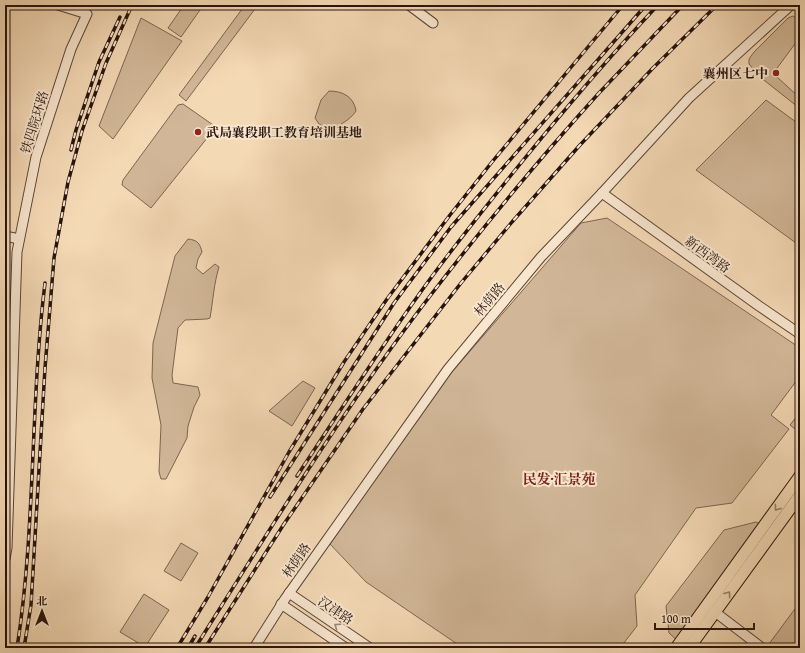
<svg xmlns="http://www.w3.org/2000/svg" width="805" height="653" viewBox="0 0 805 653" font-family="'Gentium Book Plus','Noto Serif SC',serif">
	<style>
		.green { fill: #d1b798; stroke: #7c6552 }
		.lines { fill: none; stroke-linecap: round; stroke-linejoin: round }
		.minor-casing { stroke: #5a4436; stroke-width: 11 }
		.major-casing { stroke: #27130c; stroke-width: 13 }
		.minor { stroke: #f8e6cf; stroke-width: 9 }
		.major { stroke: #f4d9b5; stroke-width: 11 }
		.rail-casing { stroke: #27130c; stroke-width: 3.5 }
		.rail { stroke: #f8e6cf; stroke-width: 2; stroke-dasharray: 6; stroke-linecap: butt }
		.oneway { stroke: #988069 }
		.oneway2 { stroke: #9a8777 }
		.poi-dot { fill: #8f2418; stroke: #f8e6cf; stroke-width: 1.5 }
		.labels { text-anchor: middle; stroke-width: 4; stroke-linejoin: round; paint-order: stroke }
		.poi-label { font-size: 13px; font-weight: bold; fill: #27130c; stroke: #f8e6cf; text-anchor: end }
		.street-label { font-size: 13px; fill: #27130c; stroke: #f8e6cf }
		.neighbourhood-label { font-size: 14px; font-weight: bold; fill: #7a1f14; stroke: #f8e6cf }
	</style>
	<rect width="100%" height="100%" fill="#f4d9b5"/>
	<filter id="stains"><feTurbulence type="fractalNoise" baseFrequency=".005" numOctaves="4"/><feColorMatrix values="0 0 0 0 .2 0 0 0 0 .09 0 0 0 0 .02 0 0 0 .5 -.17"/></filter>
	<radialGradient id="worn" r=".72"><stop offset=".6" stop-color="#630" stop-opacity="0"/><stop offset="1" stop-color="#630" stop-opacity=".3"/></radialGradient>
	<g class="green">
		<path d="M184,5H193L200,10L181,37L168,28Z"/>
		<path d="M245,5H258L186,101L179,95Z"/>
		<path d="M793,16L800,21V37L775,71L777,77L800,98V104L798,107L760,77L749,64V59L754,52L788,18Z"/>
		<path d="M141,18L182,41L113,139L99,126Z"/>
		<path d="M329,91C343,91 354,97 356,111C350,120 340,125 330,130L319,124L315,118L321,100Z"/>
		<path d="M766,100L800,125V246L696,170Z"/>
		<path d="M183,104L216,127L151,208L122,185L123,180L178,105Z"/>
		<path d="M607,218L800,348V376L771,415L789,429L732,503L696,508L635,595L637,626L620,648H463L366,582L330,544L445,380L581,223Z"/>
		<path d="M188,239C198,240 200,244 202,252L198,259L196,268L203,274L215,264L219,267C214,283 213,301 210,318L207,319L185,320L178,328L172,375L173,383L198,387L200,395L194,407L188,426L187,438L166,479H161L159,472L161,425L152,378L153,343L175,256Z"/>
		<path d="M303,381L315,388L292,426L269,411Z"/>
		<path d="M800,412V433L790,425Z"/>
		<path d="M756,522L764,526L680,643L669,633L666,606L724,530Z"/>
		<path d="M181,543L198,553L181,581L164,571Z"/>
		<path d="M144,594L169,610L145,647L120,632Z"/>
		<path d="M800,602V648H766Z"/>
	</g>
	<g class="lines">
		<g class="minor-casing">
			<g id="minor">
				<path d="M409,5L433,23"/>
				<path d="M602,193L759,306L800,334"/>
				<path d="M5,236L19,239"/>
				<path d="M5,559L7,548L17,252L36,157L71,49L87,14L58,5"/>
				<path d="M289,593L370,648"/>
				<path d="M281,604L346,648"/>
				<path d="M715,612L762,648"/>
				<path d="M254,648L285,599L448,369L541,257L602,193L689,98L791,5"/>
			</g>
		</g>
		<g class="major-casing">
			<g id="major">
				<path d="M676,648L800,476"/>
				<path d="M689,648L800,495"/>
			</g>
		</g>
		<use href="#minor" class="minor"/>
		<use href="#major" class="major"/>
		<g class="rail-casing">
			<g id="rail">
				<path d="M71,150L76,130L99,62L120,17"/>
				<path d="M297,476C338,414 377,353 420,293C449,252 481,213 512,174C559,116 607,59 658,5"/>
				<path d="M270,497L394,303L451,227L646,5"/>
				<path d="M17,648C36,527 30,404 45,283"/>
				<path d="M24,648L31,605L45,368L54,258L68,182L82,131L106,63L132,5"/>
				<path d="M177,648L208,597L289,452L344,362L387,299L450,215L492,162L623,5"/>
				<path d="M188,648L195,636"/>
				<path d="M195,648C270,529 344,408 430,296C483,227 540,158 599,93C627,64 655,34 683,5"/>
				<path d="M205,648L284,524L363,409L461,283L512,222L580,145L653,68L717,5"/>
			</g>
		</g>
		<use href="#rail" class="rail"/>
	</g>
	<defs><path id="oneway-chevron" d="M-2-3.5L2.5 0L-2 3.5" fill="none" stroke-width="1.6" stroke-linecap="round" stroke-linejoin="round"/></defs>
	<g class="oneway">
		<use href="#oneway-chevron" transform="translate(777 508) rotate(126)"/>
		<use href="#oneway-chevron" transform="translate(728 594) rotate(-54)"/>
	</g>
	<use class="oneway2" href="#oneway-chevron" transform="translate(337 626) rotate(-146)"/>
	<g class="poi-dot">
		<circle cx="776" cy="73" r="4"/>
		<circle cx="198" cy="132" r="4"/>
	</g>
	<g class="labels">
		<g class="poi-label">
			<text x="768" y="78">襄州区七中</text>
			<text x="206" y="137" text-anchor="start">武局襄段职工教育培训基地</text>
		</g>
		<g class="street-label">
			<text transform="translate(34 122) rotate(-73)" y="5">铁四院环路</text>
			<text transform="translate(708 254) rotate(36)" y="5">新西湾路</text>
			<text transform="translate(489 299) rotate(-50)" y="5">林荫路</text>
			<text transform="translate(296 560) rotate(-55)" y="5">林荫路</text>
			<text transform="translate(336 610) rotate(34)" y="5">汉津路</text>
		</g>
		<g class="neighbourhood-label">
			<text x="559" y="484">民发·汇景苑</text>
		</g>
	</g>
	<rect width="805" height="653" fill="none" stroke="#f4d9b5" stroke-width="20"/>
	<rect x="6" y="6" width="793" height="641" fill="none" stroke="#27130c" stroke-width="2"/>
	<rect x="10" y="10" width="785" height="633" fill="none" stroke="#27130c"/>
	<g transform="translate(42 611)" stroke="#f8e6cf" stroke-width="3" paint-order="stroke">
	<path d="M0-3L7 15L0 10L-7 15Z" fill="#27130c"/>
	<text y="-6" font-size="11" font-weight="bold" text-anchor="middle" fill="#27130c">北</text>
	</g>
	<path d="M655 623v6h99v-6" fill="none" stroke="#27130c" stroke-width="2"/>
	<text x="661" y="623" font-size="12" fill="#27130c" stroke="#f8e6cf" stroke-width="3" paint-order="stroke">100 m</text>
	<rect width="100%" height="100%" filter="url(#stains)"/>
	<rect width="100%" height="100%" fill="url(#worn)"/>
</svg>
